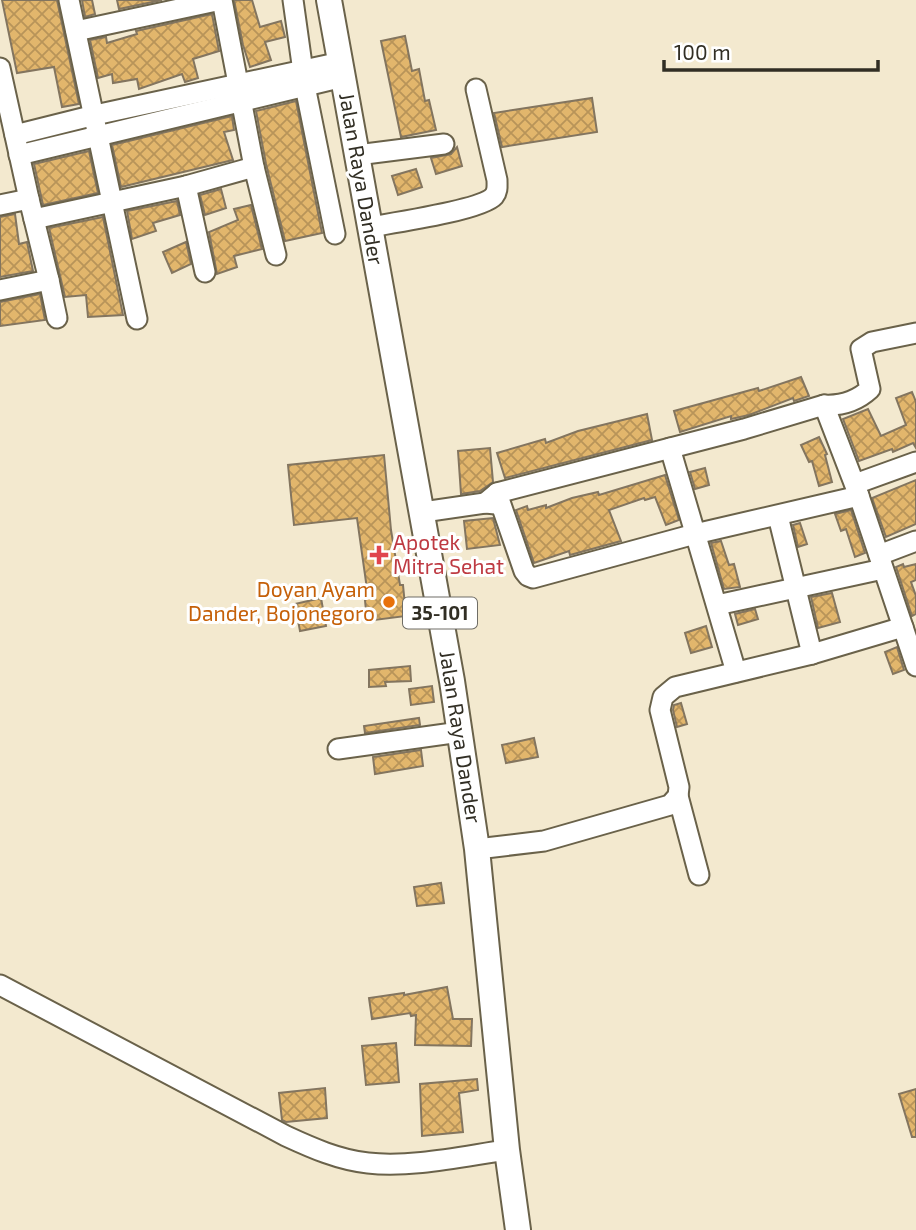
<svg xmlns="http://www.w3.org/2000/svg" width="916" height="1230" viewBox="0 0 916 1230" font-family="'Exo 2',sans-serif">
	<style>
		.building { fill: url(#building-cross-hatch); stroke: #83755f; stroke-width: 2 }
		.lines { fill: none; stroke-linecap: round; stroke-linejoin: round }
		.minor-casing { stroke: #6a624a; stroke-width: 23 }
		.major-casing { stroke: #6a624a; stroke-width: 28 }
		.minor { stroke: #fff; stroke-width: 19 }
		.major { stroke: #fff; stroke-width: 24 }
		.health-dot { fill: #e0444e; stroke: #fff; stroke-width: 2.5 }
		.food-dot { fill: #e8710a; stroke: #fff; stroke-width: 2.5 }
		.labels { text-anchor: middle; stroke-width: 6; stroke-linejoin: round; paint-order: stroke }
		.shield { fill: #fff; stroke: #6f6d66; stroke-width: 2 }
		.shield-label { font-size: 19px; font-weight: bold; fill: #312e24 }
		.street-label { font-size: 21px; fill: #312e24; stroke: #fff }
		.health-label { font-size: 21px; fill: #be3a42; stroke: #fff; text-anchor: start }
		.food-label { font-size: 21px; fill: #c56008; stroke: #fff; text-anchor: end }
	</style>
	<defs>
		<pattern id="building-cross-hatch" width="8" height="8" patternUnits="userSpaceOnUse" patternTransform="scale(1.75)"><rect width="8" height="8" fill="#e2b66c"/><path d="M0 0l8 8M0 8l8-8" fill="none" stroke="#b89459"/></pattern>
	</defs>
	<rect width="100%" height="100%" fill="#f3e9cf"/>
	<g class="building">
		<path d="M2,0H57L79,104L62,107L54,67L17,73Z"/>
		<path d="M82,0H92L95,14L85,17Z"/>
		<path d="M117,0H162L119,9Z"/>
		<path d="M234,0H252L260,27L281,21L285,37L265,42L271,60L250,67L243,45Z"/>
		<path d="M212,14L219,51L193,59L198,78L185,82L182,74L139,89L137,79L113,83L112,74L98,78L90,40L106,37L107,43L137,34L136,31Z"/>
		<path d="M405,36L412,71L419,69L425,101L429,100L436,130L401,137L381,41Z"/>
		<path d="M592,98L597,132L502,147L494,113Z"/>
		<path d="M296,101L322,233L285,241L266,164L256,111Z"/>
		<path d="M232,116L234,130L224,132L233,160L121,187L112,145Z"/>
		<path d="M457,147L462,166L436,174L431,158L451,154Z"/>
		<path d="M89,151L98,193L43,205L34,164Z"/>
		<path d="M416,169L422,187L398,195L392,176Z"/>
		<path d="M221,189L226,208L205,215L200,195Z"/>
		<path d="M177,201L180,215L153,223L156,231L132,239L127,211Z"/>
		<path d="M251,205L262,249L234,256L237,267L217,274L209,232L238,220L234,209Z"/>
		<path d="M15,214L19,244L27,242L33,271L0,277V217Z"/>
		<path d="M103,217L123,315L88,317L86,295L65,297L49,228Z"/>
		<path d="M186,242L191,264L172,273L163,252Z"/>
		<path d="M40,294L45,320L0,326V302Z"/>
		<path d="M801,377L809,396L794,401L793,398L749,415L731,419V416L680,432L674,411L758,388L759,391Z"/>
		<path d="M912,392L916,402V448L913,443L893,452L892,449L859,461L843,419L868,409L881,436L906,425L896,398Z"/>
		<path d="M647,414L652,440L505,478L497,453L545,439L546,443L578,431Z"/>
		<path d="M819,437L827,454L825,455L832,482L819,486L812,461L809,462L801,445Z"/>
		<path d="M490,448L493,482L480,491L461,494L458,451Z"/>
		<path d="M384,455L391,530L400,585H403L406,616L367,621L364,590L367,589L357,518L294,525L288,465Z"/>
		<path d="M705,468L709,485L695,489L690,472Z"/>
		<path d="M665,475L679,520L666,525L655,497L645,500L644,498L609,510L621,541L570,555L569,551L534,563L516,510L527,506L528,510L546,505V508L572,498L598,492L599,495Z"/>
		<path d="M916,480V524L886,537L872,498Z"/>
		<path d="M851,510L865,553L855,557L846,529L841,531L835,514Z"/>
		<path d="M493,518L500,545L467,549L464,521Z"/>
		<path d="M800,523L807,544L798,547L793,525Z"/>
		<path d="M721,541L729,565L734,564L740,587L724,589L711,543Z"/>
		<path d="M903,564L904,567L916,564V580L911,582L916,596V614L912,616L896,567Z"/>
		<path d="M832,593L840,622L818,628L811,597Z"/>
		<path d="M321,598L326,626L300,631L295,604Z"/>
		<path d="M755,609L758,619L738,625L735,614Z"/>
		<path d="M706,626L712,647L691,653L685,633Z"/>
		<path d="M897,647L904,670L893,674L885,652Z"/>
		<path d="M410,666L411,681L385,682L386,686L369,687V670Z"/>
		<path d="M432,686L434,702L411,705L409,689Z"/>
		<path d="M681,703L687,724L677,727L673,710L674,705Z"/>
		<path d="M419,718L420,725L365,733L364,726Z"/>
		<path d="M534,738L538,757L506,763L502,745Z"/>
		<path d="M421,750L423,766L375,774L373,757Z"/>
		<path d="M441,883L444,903L417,906L414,887Z"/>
		<path d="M447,987L453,1019H472L471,1046L415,1045L416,1015L411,1016L410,1013L372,1019L369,998L404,993V995Z"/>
		<path d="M396,1043L399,1082L366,1085L362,1046Z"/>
		<path d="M477,1079L478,1090L459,1093L463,1132L422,1136L420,1084Z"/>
		<path d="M325,1088L327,1118L286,1122L282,1120L279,1093Z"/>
		<path d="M916,1089V1137H912L899,1094Z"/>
	</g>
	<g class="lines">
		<g class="minor-casing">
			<g id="minor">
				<path d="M69,0L137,319"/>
				<path d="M222,0L254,167L276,255"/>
				<path d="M293,0L305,86L335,234"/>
				<path d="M76,31L221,0"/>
				<path d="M0,68L29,199L49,280L0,290"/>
				<path d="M15,135L95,115L341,62"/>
				<path d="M19,155L343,77"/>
				<path d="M357,155L444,144"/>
				<path d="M186,186L205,272"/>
				<path d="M0,205L29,199"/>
				<path d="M34,219L186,186L254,167"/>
				<path d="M370,227C392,223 482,210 494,196C498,191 497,186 497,180L476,89"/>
				<path d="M49,280L57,318"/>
				<path d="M824,405L859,496L916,666"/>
				<path d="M670,448L736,672"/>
				<path d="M855,484L916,462"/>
				<path d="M497,493L524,571L528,576L533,578L695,534L859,496"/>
				<path d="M485,503L497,493L744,429L824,405C841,406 857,401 870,389L861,349L872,342L916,333"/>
				<path d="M423,512L485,503L496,504"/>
				<path d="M778,516L812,654"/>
				<path d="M879,555L916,541"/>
				<path d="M717,605L883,569"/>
				<path d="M338,749L460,732"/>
				<path d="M678,796L699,875"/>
				<path d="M477,849L544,841L670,805L678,796L679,787L660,710L663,697L675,687L812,654L903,627"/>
				<path d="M0,985L286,1136C312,1148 339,1160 368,1163C411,1168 464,1156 507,1150"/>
			</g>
		</g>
		<g class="major-casing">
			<path id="major" d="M329,0L452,681L477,849L507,1150L518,1230"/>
		</g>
		<use href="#minor" class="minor"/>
		<use href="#major" class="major"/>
	</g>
	<path class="health-dot" d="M375.5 544.5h7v7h7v7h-7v7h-7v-7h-7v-7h7z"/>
	<circle class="food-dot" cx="389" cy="602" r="7"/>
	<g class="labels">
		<rect class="shield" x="403" y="597.5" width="74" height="31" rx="5"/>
		<g class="shield-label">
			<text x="440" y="620">35-101</text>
		</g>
		<g class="street-label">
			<text transform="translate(361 179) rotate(80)" y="7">Jalan Raya Dander</text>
			<text transform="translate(460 737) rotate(81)" y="7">Jalan Raya Dander</text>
		</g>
		<g class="health-label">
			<text x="393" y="550">Apotek<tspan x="393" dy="24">Mitra Sehat</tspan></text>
		</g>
		<g class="food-label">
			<text x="375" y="597">Doyan Ayam<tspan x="375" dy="24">Dander, Bojonegoro</tspan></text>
		</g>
	</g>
	<path d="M664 60v10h214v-10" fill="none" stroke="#312e24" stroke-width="3.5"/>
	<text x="674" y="60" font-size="21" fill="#312e24" stroke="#ffffff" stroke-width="5" paint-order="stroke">100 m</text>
</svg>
